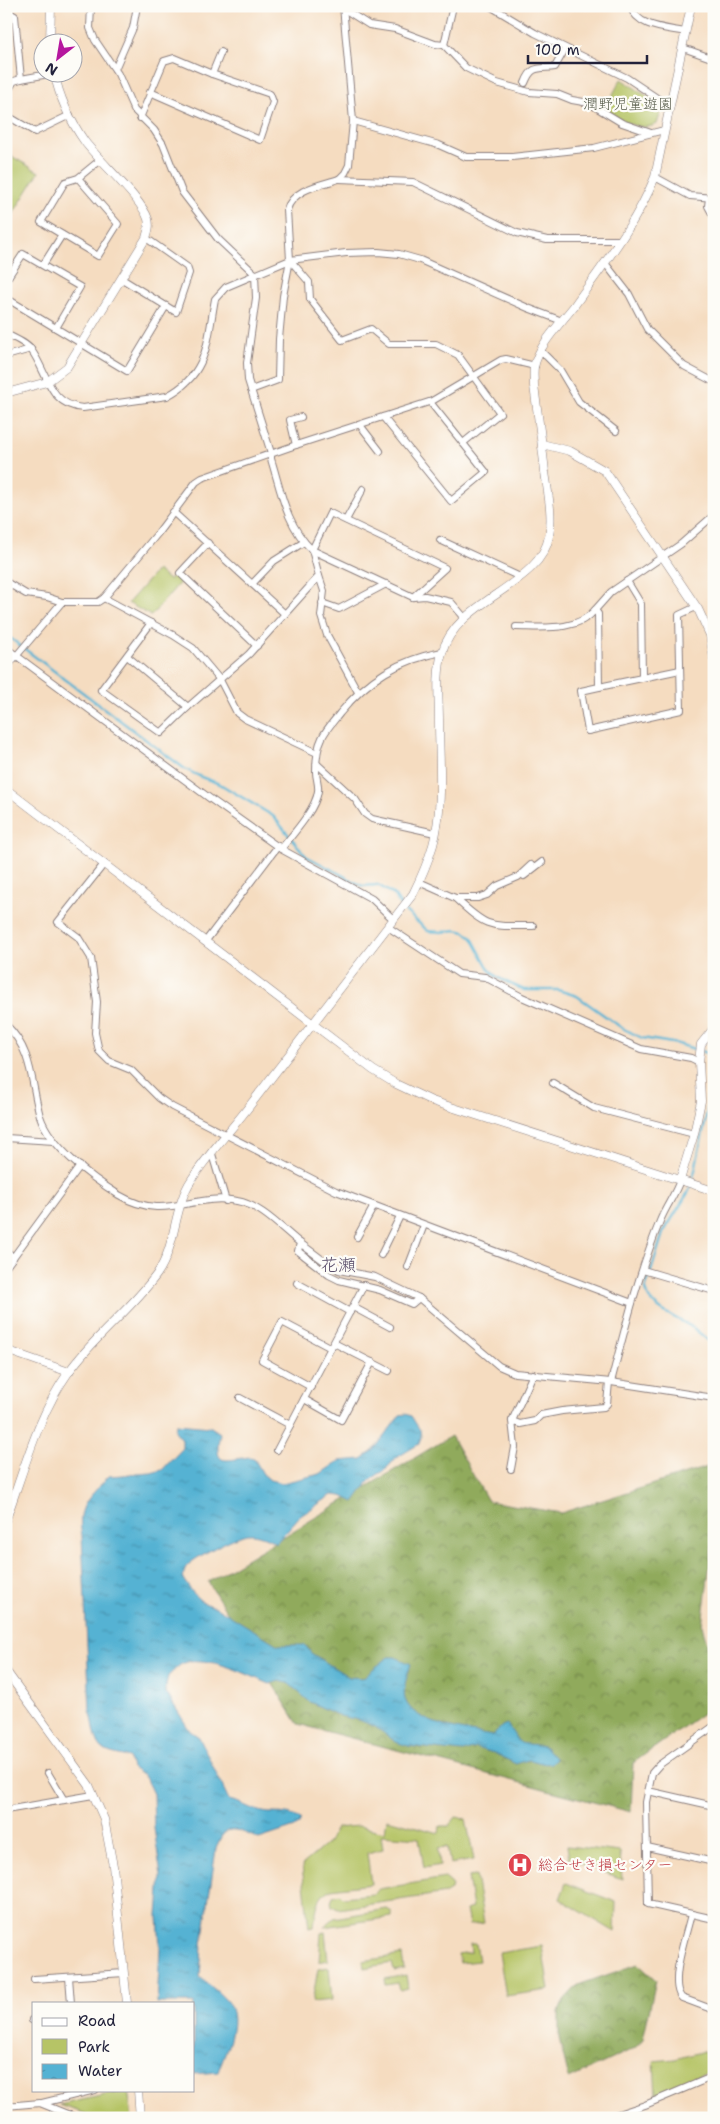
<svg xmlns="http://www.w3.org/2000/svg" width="720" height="2124" viewBox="0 0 720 2124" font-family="'Shantell Sans','Klee One',sans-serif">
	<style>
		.green { fill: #b6c466; stroke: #6c7350 }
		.forest { fill: url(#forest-crowns); stroke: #59664b }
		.water { fill: url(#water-ripples); stroke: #3c6a87 }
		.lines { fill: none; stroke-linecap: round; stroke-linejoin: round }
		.stream { stroke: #55b2d3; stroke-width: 2.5 }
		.minor-casing { stroke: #8c7f7e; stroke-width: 8 }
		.tertiary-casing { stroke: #8c7f7e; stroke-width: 9 }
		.minor { stroke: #fff; stroke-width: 6 }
		.tertiary { stroke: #fff; stroke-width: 8 }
		.labels { text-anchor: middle; stroke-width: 4.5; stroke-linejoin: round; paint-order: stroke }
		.park-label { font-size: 15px; fill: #565b4a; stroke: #fdfcf7 }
		.health-label { font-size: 15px; fill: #be3a42; stroke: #fdfcf7; text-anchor: start }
		.quarter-label { font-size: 18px; fill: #5a4e6b; stroke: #fdfcf7 }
	</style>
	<defs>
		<pattern id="forest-crowns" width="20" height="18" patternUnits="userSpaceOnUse" patternTransform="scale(1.25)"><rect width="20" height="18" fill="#90aa5b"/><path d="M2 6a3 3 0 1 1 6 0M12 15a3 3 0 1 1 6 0" fill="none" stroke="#758a4c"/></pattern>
		<pattern id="water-ripples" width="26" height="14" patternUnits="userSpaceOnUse" patternTransform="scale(1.25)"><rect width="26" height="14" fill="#55b2d3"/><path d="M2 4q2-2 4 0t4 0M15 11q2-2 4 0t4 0" fill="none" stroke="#4690ac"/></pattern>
	</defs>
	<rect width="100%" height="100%" fill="#fdfcf7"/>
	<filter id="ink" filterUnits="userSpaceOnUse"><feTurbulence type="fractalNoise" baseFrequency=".02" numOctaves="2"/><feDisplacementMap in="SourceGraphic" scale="10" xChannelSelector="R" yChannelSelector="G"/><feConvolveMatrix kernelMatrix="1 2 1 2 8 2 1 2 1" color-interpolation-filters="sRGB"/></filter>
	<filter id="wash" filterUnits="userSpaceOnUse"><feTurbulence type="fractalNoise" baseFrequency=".0096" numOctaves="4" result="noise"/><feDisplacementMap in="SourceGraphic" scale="20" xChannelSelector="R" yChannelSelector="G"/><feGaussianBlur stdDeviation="1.12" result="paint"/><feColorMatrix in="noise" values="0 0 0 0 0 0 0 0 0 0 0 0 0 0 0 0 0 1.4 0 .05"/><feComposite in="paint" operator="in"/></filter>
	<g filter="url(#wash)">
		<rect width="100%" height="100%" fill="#f5dcc0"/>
		<g class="green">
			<path d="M621,79L662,106V109L657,124C640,133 619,119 604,111Z"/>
			<path d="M6,153L39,172L8,222L6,220Z"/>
			<path d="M157,570L169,580L175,573L182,580L151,616L128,603Z"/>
			<path d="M456,1817L466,1819L474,1860L450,1864L447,1847L438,1848L440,1865L424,1868L419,1838L381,1835L383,1849L367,1853L371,1884L331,1889C316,1896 316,1913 314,1927L309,1928L302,1865L329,1842L336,1828L358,1826L385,1832L387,1819L439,1833L440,1826H449Z"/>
			<path d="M567,1846L620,1852L622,1879L569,1859Z"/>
			<path d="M476,1876L484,1923L469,1925L466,1910L473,1908L468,1877Z"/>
			<path d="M445,1878L452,1884L451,1890L446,1893L338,1909L332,1906L331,1901L333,1896L340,1894L343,1897L373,1894L379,1889Z"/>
			<path d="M566,1883L616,1902L615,1932L560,1899Z"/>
			<path d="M387,1909L392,1912V1917L324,1927L334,1918Z"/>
			<path d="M325,1932L328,1960L319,1962L321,1933Z"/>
			<path d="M470,1944H476L479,1961L460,1963L458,1954L471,1952Z"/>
			<path d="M542,1946L549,1990L506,1996L499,1953Z"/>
			<path d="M402,1955L404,1969L394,1971L392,1963L364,1968L363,1961Z"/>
			<path d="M329,1967L332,2000L312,2002L318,1969Z"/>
			<path d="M406,1975L408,1988L400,1990L398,1983L386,1985L385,1979Z"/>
			<path d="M704,2051L714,2069L656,2096L654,2061L675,2059Z"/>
			<path d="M128,2090L132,2118H99L59,2105Z"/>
		</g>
		<g class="forest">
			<path d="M451,1436L488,1501L561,1513L714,1465V1531L702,1625L714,1669V1705L633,1763L631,1812L298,1724L208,1582Z"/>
			<path d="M638,1964L656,1980L643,2039L635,2048L569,2079L559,2038V2012L564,2000L578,1985Z"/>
		</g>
		<path class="water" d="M406,1414L411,1416L420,1430L421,1437L419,1444L396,1458L386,1469L370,1480L354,1502L342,1496L332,1495L299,1517L276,1543C268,1538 257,1533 247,1534C235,1536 193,1558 186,1567C184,1570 184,1575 183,1579C192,1592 199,1604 216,1607L273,1642L278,1645H305L311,1653L349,1677L363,1678C371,1669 380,1665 388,1657H395L411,1664C408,1674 402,1688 405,1699C413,1725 470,1732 493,1736L502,1726L507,1724C524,1750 515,1741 544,1746L556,1759C548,1769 538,1760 528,1760C524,1761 519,1763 516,1764L494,1753L475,1748L463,1752L408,1746L396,1742L374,1726L359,1720L340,1716L310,1702L288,1683L279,1681L270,1684C247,1675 209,1654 184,1663C178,1665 173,1672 168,1676L165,1691L190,1731L199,1737L229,1800C240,1802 248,1808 259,1811C275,1816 285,1809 301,1820L298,1826L259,1839C237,1830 225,1820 216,1849L202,1944L200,1977C208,1985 217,1990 224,1998C244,2018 225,2050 218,2072L194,2074V2003H157L160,1949L158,1916L161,1876L154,1828L153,1794L145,1777L132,1768L129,1758C122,1755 112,1754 106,1751C93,1744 95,1723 90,1711L82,1536C76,1505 90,1497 109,1476L151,1473L162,1470L182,1449V1439L175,1431L176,1424L211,1427L220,1433C213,1468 224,1460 250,1457L255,1460L263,1474L270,1480L282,1483L320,1474L339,1461L362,1459L373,1451L400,1415Z"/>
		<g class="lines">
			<g class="stream">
				<path d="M6,635L185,769L201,777L220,784L273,816L306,856L363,886L378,885L394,895L401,906"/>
				<path d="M404,910L428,931L442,932L456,930L465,932L472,938L489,969L497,977L513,985L524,990H558L577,996L622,1028L642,1038L678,1044L714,1055"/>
				<path d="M708,1052L709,1103L695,1170L689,1191L663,1233L645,1290C651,1310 677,1317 693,1328C700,1333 707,1340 714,1345"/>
			</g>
		</g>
	</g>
	<g filter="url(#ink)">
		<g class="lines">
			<g class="minor-casing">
				<g id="minor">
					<path d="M91,6L90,28L95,40L118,74L134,110L154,130L163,144L182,192L218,239L255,274L256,298L247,363L248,380L271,453V459C281,491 286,525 312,550L330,513L445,568L413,597"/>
					<path d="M490,6L535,33L627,78L669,106"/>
					<path d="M630,6C638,28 666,28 685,32"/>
					<path d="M344,9L369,25L395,29L435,44L444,45L466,68L497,83L529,92L557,94L572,100L589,103L622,123L651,133"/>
					<path d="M6,11L15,16L21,79L54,73"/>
					<path d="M444,45L453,6"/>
					<path d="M683,48L714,59"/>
					<path d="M115,69L133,28L137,6"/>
					<path d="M212,74L221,52"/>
					<path d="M525,83C532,65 538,69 555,67L565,49"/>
					<path d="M6,94L14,81L21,79"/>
					<path d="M6,115L35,132L70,115"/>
					<path d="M140,118L164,61L174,58L212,74L270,94L273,102L260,140L150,92"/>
					<path d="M353,121L439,145L466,157H512L594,148L664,130"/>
					<path d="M655,177L690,196L714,198"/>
					<path d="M78,178L118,224L98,256L41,222L65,182L78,178L100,160"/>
					<path d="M339,179L413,182L517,233L547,240H620"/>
					<path d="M709,198L708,206L714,217"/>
					<path d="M290,260L309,282L310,299L342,340L371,329L389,344H436L458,355L500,413L463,443"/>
					<path d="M605,263L629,294L647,329L684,366L714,382"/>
					<path d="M43,265L62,235"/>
					<path d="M122,279L166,306"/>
					<path d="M6,280L23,254L80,287L56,328"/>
					<path d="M6,298L127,371L166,306L176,312L189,273L187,267L146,238"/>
					<path d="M6,334C14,338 27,343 32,351C48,374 49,405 83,408L167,396C209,374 207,341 215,299L226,287L290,260L346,253L378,252L399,254L420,260L528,308L562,321"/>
					<path d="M541,351L560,370L579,402L616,431"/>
					<path d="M6,356L31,349"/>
					<path d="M251,390L278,380L279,339L283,296L290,260L287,210C292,189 321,185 339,179L345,173L349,165L353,121L343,6"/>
					<path d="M383,417L451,501L486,472L430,402"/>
					<path d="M360,425L380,451"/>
					<path d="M296,445L290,420L301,417"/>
					<path d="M173,512L285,614"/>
					<path d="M346,520L363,489"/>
					<path d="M440,540L520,577"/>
					<path d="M208,543L180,573L257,646"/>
					<path d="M319,576L324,591L321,616L327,635L358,692"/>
					<path d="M627,581L641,604L642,677"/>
					<path d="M6,582L26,594L47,597L62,602"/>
					<path d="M252,584L274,561L304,542"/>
					<path d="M104,598L173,635L193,648L220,680L237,713L245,719L317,753"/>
					<path d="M322,603L339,609L386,584"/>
					<path d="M696,607L679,615L681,710L588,731L581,691L599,687L598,614L595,610L611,592L681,544L714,515"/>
					<path d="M151,623L101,690L161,733L188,707L249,654L319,576L312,550L413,597L425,596L451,602L464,617"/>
					<path d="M516,627C541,627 577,632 595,610"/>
					<path d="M6,648L212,800L281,849L372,899L393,919"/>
					<path d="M127,656L188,707"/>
					<path d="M6,668L62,602H98L104,598L158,533L196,482L202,478L296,445L432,401L501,360L506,359L535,366"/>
					<path d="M599,687L680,670"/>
					<path d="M317,764L355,799L365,814L372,819L435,833"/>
					<path d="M281,849C293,834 316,809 318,791C319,785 316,778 316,772C316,760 317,748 322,738C326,729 334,721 340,713C368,679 398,660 442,652"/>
					<path d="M104,864L58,922L78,937L91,958L97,1002L95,1033L99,1051L109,1061L131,1070L159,1098L172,1107L336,1191L632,1303"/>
					<path d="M524,876L542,862"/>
					<path d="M419,882L455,898H478L487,895L497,886L518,877L531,865"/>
					<path d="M455,898C488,929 489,926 533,926"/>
					<path d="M388,927L459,974L485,977L522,997L641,1049L691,1058L699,1062"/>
					<path d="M205,942L278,846"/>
					<path d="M6,1025C33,1050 31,1084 40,1116C50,1147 92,1178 119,1195C166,1223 193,1192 237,1201C261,1205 282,1229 300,1243L298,1251L329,1275L339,1280L380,1290L412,1304L419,1298L499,1366L515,1373L611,1382L714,1398"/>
					<path d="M553,1083L594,1108L694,1134"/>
					<path d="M6,1138L54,1141"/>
					<path d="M212,1154L226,1201"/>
					<path d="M357,1237L374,1206"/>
					<path d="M300,1243L324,1261L339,1270L375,1277L419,1298"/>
					<path d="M6,1250L13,1258"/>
					<path d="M381,1255L400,1216"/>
					<path d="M6,1267L80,1166"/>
					<path d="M408,1267L424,1225"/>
					<path d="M643,1270L714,1291"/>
					<path d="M297,1283L350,1312"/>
					<path d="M353,1307L390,1327"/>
					<path d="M334,1343L389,1371"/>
					<path d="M533,1374L512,1421L520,1424L535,1421L541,1415L562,1411L604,1407L607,1404L609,1382"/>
					<path d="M611,1382C625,1328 639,1272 660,1221C666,1206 675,1195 680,1180"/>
					<path d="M311,1387L262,1360L282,1322L331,1348"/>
					<path d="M240,1398L290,1425"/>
					<path d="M304,1399L341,1420L372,1362"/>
					<path d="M277,1450L364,1285"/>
					<path d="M511,1469L515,1447L512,1421"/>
					<path d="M714,1726L659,1765L652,1773L646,1802L648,1904L714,1919"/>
					<path d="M48,1773L64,1800"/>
					<path d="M648,1791L714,1806"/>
					<path d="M6,1810L93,1795"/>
					<path d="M647,1847L714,1862"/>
					<path d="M691,1914C687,1933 668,1984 682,1998L714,2010"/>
					<path d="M69,1977L71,2003"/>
					<path d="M34,1979L124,1973"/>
					<path d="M32,2020H34"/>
					<path d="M42,2103L95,2090"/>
					<path d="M6,2106L40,2103L77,2118"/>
					<path d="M606,2118L645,2105L714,2076"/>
				</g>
			</g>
			<g class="tertiary-casing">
				<g id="tertiary">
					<path d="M50,42L51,6"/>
					<path d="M6,393L47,382L67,367L146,238C148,232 150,226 148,219C142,199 100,162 85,142C71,122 59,96 54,72"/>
					<path d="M542,444L570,451L605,471L698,609L710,635L714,659"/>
					<path d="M6,789L373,1070L396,1084L432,1101L714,1191"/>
					<path d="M680,1180L694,1134L701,1101L699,1062L701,1044L714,1028"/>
					<path d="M6,1350L69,1372"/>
					<path d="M6,1519C24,1470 38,1415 68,1373C94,1336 131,1310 157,1274C177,1245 173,1207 192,1179C209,1153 232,1129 251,1104C305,1034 359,964 413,894C421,878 428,862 433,845C444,806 439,761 439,721C439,699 436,675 442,653C457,599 541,586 549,536C553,516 548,493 545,472C542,444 538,415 534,386C534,380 533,373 534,367C539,344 560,324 574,306C603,265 636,224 655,177L691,6"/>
					<path d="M6,1671L89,1785L104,1819L113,1866L127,2003"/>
					<path d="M138,2090L140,2118"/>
				</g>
			</g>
			<use href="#minor" class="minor"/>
			<use href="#tertiary" class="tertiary"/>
		</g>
	</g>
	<defs>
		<g id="hospital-disc" transform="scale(1.25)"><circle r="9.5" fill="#e0444e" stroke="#fdfcf7"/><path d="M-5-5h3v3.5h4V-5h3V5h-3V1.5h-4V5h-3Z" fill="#fff"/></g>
	</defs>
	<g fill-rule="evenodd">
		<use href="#hospital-disc" x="520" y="1865"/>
	</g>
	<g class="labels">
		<g class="park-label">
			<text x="628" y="109">潤野児童遊園</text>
		</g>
		<g class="health-label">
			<text x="538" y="1870">総合せき損センター</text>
		</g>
		<g class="quarter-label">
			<text x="338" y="1271">花瀬</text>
		</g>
	</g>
	<rect width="720" height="2124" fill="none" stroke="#fdfcf7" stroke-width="25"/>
	<rect x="32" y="2002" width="162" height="90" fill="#fdfcf7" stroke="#a5a5ac"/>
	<rect x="42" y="2018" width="25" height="8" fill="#ffffff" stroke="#a5a5ac"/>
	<text x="78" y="2026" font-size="15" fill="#22223b">Road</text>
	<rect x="42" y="2039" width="25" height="15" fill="#b6c466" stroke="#a5a5ac"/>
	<text x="78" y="2052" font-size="15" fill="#22223b">Park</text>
	<rect x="42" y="2064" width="25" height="15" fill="url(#water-ripples)" stroke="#a5a5ac"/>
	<text x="78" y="2076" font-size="15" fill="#22223b">Water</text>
	<g transform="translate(58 58) rotate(211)"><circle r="24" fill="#fdfcf7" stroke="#a5a5ac"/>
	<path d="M0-4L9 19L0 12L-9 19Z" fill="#b5179e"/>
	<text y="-8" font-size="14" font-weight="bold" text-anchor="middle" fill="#22223b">N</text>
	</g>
	<path d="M528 55v8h119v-8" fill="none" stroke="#22223b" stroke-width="2.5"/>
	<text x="535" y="55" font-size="15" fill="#22223b" stroke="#fdfcf7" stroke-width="4" paint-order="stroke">100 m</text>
</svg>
